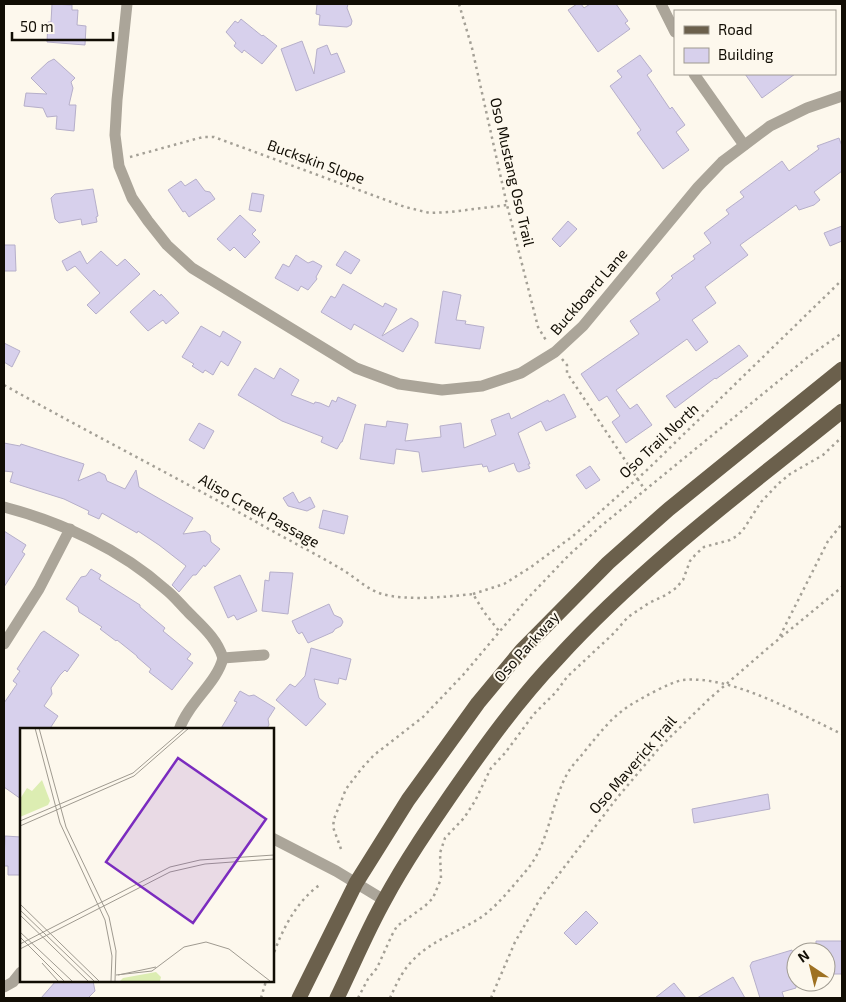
<svg xmlns="http://www.w3.org/2000/svg" width="846" height="1002" viewBox="0 0 846 1002" font-family="'Exo 2',sans-serif">
	<style>
		.building { fill: #d7d0ec; stroke: #b6afca }
		.lines { fill: none; stroke-linecap: round; stroke-linejoin: round }
		.path { stroke: #a4a096; stroke-width: 2.5; stroke-dasharray: 2.5 4; stroke-linecap: butt }
		.minor { stroke: #aba599; stroke-width: 11 }
		.primary { stroke: #6b604c; stroke-width: 15 }
		.labels { text-anchor: middle; stroke-width: 4; stroke-linejoin: round; paint-order: stroke }
		.street-label { font-size: 15px; fill: #110d04; stroke: #fdf8ed }
		.inset-road { fill: none; stroke: #9f9a90; stroke-width: 1 }
		.view { fill: #7b2cbf; fill-opacity: 0.15; stroke: #7b2cbf; stroke-width: 2.5 }
		.inset-edge { fill: none; stroke: #110d04; stroke-width: 2.5 }
	</style>
	<rect width="100%" height="100%" fill="#fdf8ed"/>
	<g class="building">
		<path d="M52,4L72,5V10H78L77,25L86,26L85,45L47,42L48,22H51Z"/>
		<path d="M317,4H348L347,8L352,21L351,25L347,27L319,25L320,15L316,14Z"/>
		<path d="M577,4H581L584,8L590,4H616L628,21L625,23L630,29L598,52L568,10Z"/>
		<path d="M241,19L262,36L263,35L277,46L262,64L244,50L242,53L234,46L236,43L226,32L235,21L238,23Z"/>
		<path d="M302,41L314,74L317,49L327,45L331,55L337,53L345,72L296,91L281,49Z"/>
		<path d="M640,55L652,71L647,75L670,109L672,107L685,125L676,132L689,150L663,169L637,133L641,130L610,86L622,77L617,71Z"/>
		<path d="M54,59L75,78L71,82L73,88L69,105H76L74,131L56,129L57,116L47,117L43,108L24,106L26,93L47,94L31,78L48,62Z"/>
		<path d="M745,74H795L762,98Z"/>
		<path d="M839,138L842,146V171L814,192L820,200L814,205L799,210L796,205L740,245L748,255L705,287L716,303L692,320L708,342L696,351L687,339L616,390L630,409L637,404L652,425L626,443L612,422L620,416L607,396L599,401L581,374L639,334L630,321L660,300L656,293L673,278L671,276L695,259L693,256L711,243L704,233L729,214L726,210L744,197L740,192L782,161L789,171L819,149L817,146Z"/>
		<path d="M196,179L205,191L210,192L215,199L189,217L185,211L183,212L168,190L181,181L185,186Z"/>
		<path d="M93,189L98,216L96,217L97,222L82,225L81,219L59,223L55,219L51,198L55,194Z"/>
		<path d="M252,193L264,195L261,212L249,210Z"/>
		<path d="M240,215L256,230L252,234L260,242L245,258L234,247L230,251L217,239Z"/>
		<path d="M568,221L577,229L560,247L552,239Z"/>
		<path d="M842,226V241L830,246L824,233Z"/>
		<path d="M4,245H15L16,271H4Z"/>
		<path d="M80,251L87,264L101,251L117,266L125,259L140,274L96,314L87,305L100,293L75,266L67,271L62,261Z"/>
		<path d="M345,251L360,260L351,274L336,265Z"/>
		<path d="M296,255L308,263L313,261L322,266L316,277L317,279L308,290L301,286L298,291L275,278L283,264L289,267Z"/>
		<path d="M343,284L383,307L385,303L397,309L382,336L411,318L418,322V326L403,352L354,324L351,330L321,312L331,296L335,298Z"/>
		<path d="M154,290L160,296L161,294L179,313L166,324L163,320L148,331L130,312Z"/>
		<path d="M443,291L461,295L456,320L466,321L465,324L484,327L480,349L435,343Z"/>
		<path d="M201,326L220,337L223,331L241,342L228,366L221,361L213,375L205,370L203,373L192,366L194,364L182,357Z"/>
		<path d="M4,343L20,351L12,367L4,362Z"/>
		<path d="M739,345L748,356L716,379L715,378L675,408L666,396Z"/>
		<path d="M255,368L274,379L280,368L299,380L291,395L314,404L315,402L320,403L329,407L332,400L336,402L338,397L356,405L342,442H341L337,449L321,442L323,437L282,421L238,395Z"/>
		<path d="M564,394L576,417L546,431L541,421L518,433L530,464H528L530,468L519,472L517,471L514,463L489,472L487,466L483,467L482,464L422,472L419,452L396,449L394,464L360,459L365,424L386,427L387,421L408,424L405,441L441,437L440,426L461,423L464,448L496,435L491,420L509,413L511,419L548,400L549,402Z"/>
		<path d="M199,423L214,431L204,449L189,440Z"/>
		<path d="M4,443L20,446L21,444L84,464L78,481L99,472L105,475L107,481L125,489L136,470L139,487L193,518L183,534L205,531L210,535L211,542L220,549L205,567L204,565L196,575H193L179,592L172,585L186,566L159,545L138,531L137,533L102,513L99,519L88,514L89,511L64,499L10,482L13,472L4,471Z"/>
		<path d="M590,466L600,480L586,489L576,475Z"/>
		<path d="M293,492L299,503L310,497L315,507L307,511L288,506L283,498Z"/>
		<path d="M323,510L348,516L344,534L319,528Z"/>
		<path d="M4,531L26,545L22,552L25,554L4,587Z"/>
		<path d="M91,569L101,575L99,579L140,605V607L165,628L163,631L191,654L187,659L193,663L172,690L149,672L151,669L137,657V656L117,640L116,641L100,629L102,627L79,612L78,607L66,599L81,577L86,576Z"/>
		<path d="M270,572L293,573L288,614L262,611L265,580L269,581Z"/>
		<path d="M240,575L257,611L237,620L234,615L228,618L214,587Z"/>
		<path d="M329,604L334,615L341,618L343,622L341,626L335,629L333,632L308,643L302,632L299,634L297,632L292,621Z"/>
		<path d="M44,631L79,655L67,672L65,670L60,675L51,688L52,694L44,706L58,716L49,730H21V799L4,787V703L17,684L13,681L20,671L17,669L41,633Z"/>
		<path d="M311,648L351,659L346,680L339,678L338,684L314,679L319,698L326,704L306,726L276,700L290,684L295,687L305,676Z"/>
		<path d="M240,691L249,696L254,695L275,708L268,719L269,725L266,730H220L237,702L234,701Z"/>
		<path d="M768,794L770,809L694,823L692,809Z"/>
		<path d="M5,836L21,837V875H8V866H4Z"/>
		<path d="M586,911L598,923L576,945L564,933Z"/>
		<path d="M816,941H842V974H826V952H816Z"/>
		<path d="M792,950L796,965V988L782,992L784,998H760L750,966L752,962Z"/>
		<path d="M733,977L745,998H697Z"/>
		<path d="M56,981H93L95,991L88,998H41Z"/>
		<path d="M674,983L686,998H655Z"/>
	</g>
	<g class="lines">
		<g class="path">
			<path d="M459,4L472,48L507,205L538,327L547,342"/>
			<path d="M130,157L203,137H214L405,207L430,213L450,212L507,205"/>
			<path d="M562,359L567,365V373L645,490"/>
			<path d="M4,385C91,434 180,479 267,528C292,542 318,555 343,570C356,578 368,590 382,594C407,601 446,597 473,594L484,612L499,631"/>
			<path d="M473,594L504,584L531,567L573,536L646,471L842,280"/>
			<path d="M780,636L828,541L842,524"/>
			<path d="M341,849L333,827L334,819L346,789L362,768L374,755L423,717L463,675L527,599L569,555L601,526L808,357L842,333"/>
			<path d="M272,958C282,930 296,901 321,884"/>
			<path d="M261,998L266,981"/>
			<path d="M358,998L368,979L377,968L392,935L397,926L425,906L433,898L441,879L440,853L445,838L464,818L475,801L491,768L505,753L534,714L556,692L567,677L614,633L628,617L649,603L666,595L676,588L683,580L690,561L696,554L704,547L730,540L737,536L743,530L761,502L778,484L790,474L823,455L842,437"/>
			<path d="M390,998C396,985 402,971 413,960C432,940 461,931 483,916C499,904 512,887 525,872C549,845 550,807 566,776C571,766 578,760 584,752C600,733 611,717 632,704C644,697 670,682 683,680C732,675 799,714 842,734"/>
			<path d="M491,998L515,942L540,899L617,798L660,747L708,700L768,648L842,587"/>
		</g>
		<g class="minor">
			<path d="M127,4L117,100L115,135L119,166L132,198L148,221L167,245L192,268L356,368L399,384L442,390L482,386L521,373L555,352L583,326L698,187L722,162L770,126L807,108L842,96"/>
			<path d="M661,4L675,32"/>
			<path d="M694,74L744,145"/>
			<path d="M4,507C61,522 120,549 165,589C174,596 181,605 189,613C203,627 217,639 223,658"/>
			<path d="M4,644L39,589L70,529"/>
			<path d="M179,730C188,703 217,683 223,658L264,655"/>
			<path d="M272,838L336,871L384,900"/>
			<path d="M4,987L13,982L21,972"/>
		</g>
		<g class="primary">
			<path d="M299,998L356,883L408,800L478,703L522,650L608,563L669,509L842,369"/>
			<path d="M337,998C353,965 367,931 385,899C405,862 429,827 453,792C485,746 518,700 557,659C642,566 744,490 842,411"/>
		</g>
	</g>
	<g class="labels">
		<g class="street-label">
			<text transform="translate(316 162) rotate(20)" y="5">Buckskin Slope</text>
			<text transform="translate(512 172) rotate(77)" y="5">Oso Mustang Oso Trail</text>
			<text transform="translate(589 292) rotate(-49)" y="5">Buckboard Lane</text>
			<text transform="translate(659 441) rotate(-43)" y="5">Oso Trail North</text>
			<text transform="translate(259 511) rotate(29)" y="5">Aliso Creek Passage</text>
			<text transform="translate(527 647) rotate(-48)" y="5">Oso Parkway</text>
			<text transform="translate(633 765) rotate(-49)" y="5">Oso Maverick Trail</text>
		</g>
	</g>
	<g transform="translate(20 728)">
		<rect width="254" height="254" fill="#fdf8ed"/>
		<path d="M22,52L30,73L28,77L0,89V71L7,60L12,63ZM136,244L141,249L140,253H100L103,250Z" fill="#dcedb2"/>
		<path class="inset-road" d="M15,0L40,95L85,192L92,228L91,253M19,0L46,99L89,189L96,223L95,253M0,93L113,45L165,0M0,98L114,48L169,0M0,176L79,253M0,182L74,253M0,187L68,253M0,204L52,253M0,209L44,253M0,216L150,139L180,132L254,127M0,221L150,144L185,136L254,131M22,235L38,253M96,247L132,243L164,219L186,214L209,221L250,253M98,247L136,239"/>
		<path class="view" d="M158,30L246,91L173,195L86,134Z"/>
		<rect width="254" height="254" class="inset-edge"/>
	</g>
	<rect width="846" height="1002" fill="none" stroke="#110d04" stroke-width="10"/>
	<rect x="674" y="10" width="162" height="65" fill="#fdf8ed" stroke="#9f9a90"/>
	<rect x="684" y="26" width="25" height="8" fill="#6b604c" stroke="#9f9a90"/>
	<text x="718" y="35" font-size="15" fill="#110d04">Road</text>
	<rect x="684" y="48" width="25" height="15" fill="#d7d0ec" stroke="#9f9a90"/>
	<text x="718" y="60" font-size="15" fill="#110d04">Building</text>
	<g transform="translate(811 967) rotate(325)"><circle r="24" fill="#fdf8ed" stroke="#9f9a90"/>
	<path d="M0-4L9 19L0 12L-9 19Z" fill="#9e7122"/>
	<text y="-8" font-size="14" font-weight="bold" text-anchor="middle" fill="#110d04">N</text>
	</g>
	<path d="M12 32v8h101v-8" fill="none" stroke="#110d04" stroke-width="2.5"/>
	<text x="20" y="32" font-size="15" fill="#110d04" stroke="#fdf8ed" stroke-width="4" paint-order="stroke">50 m</text>
</svg>
